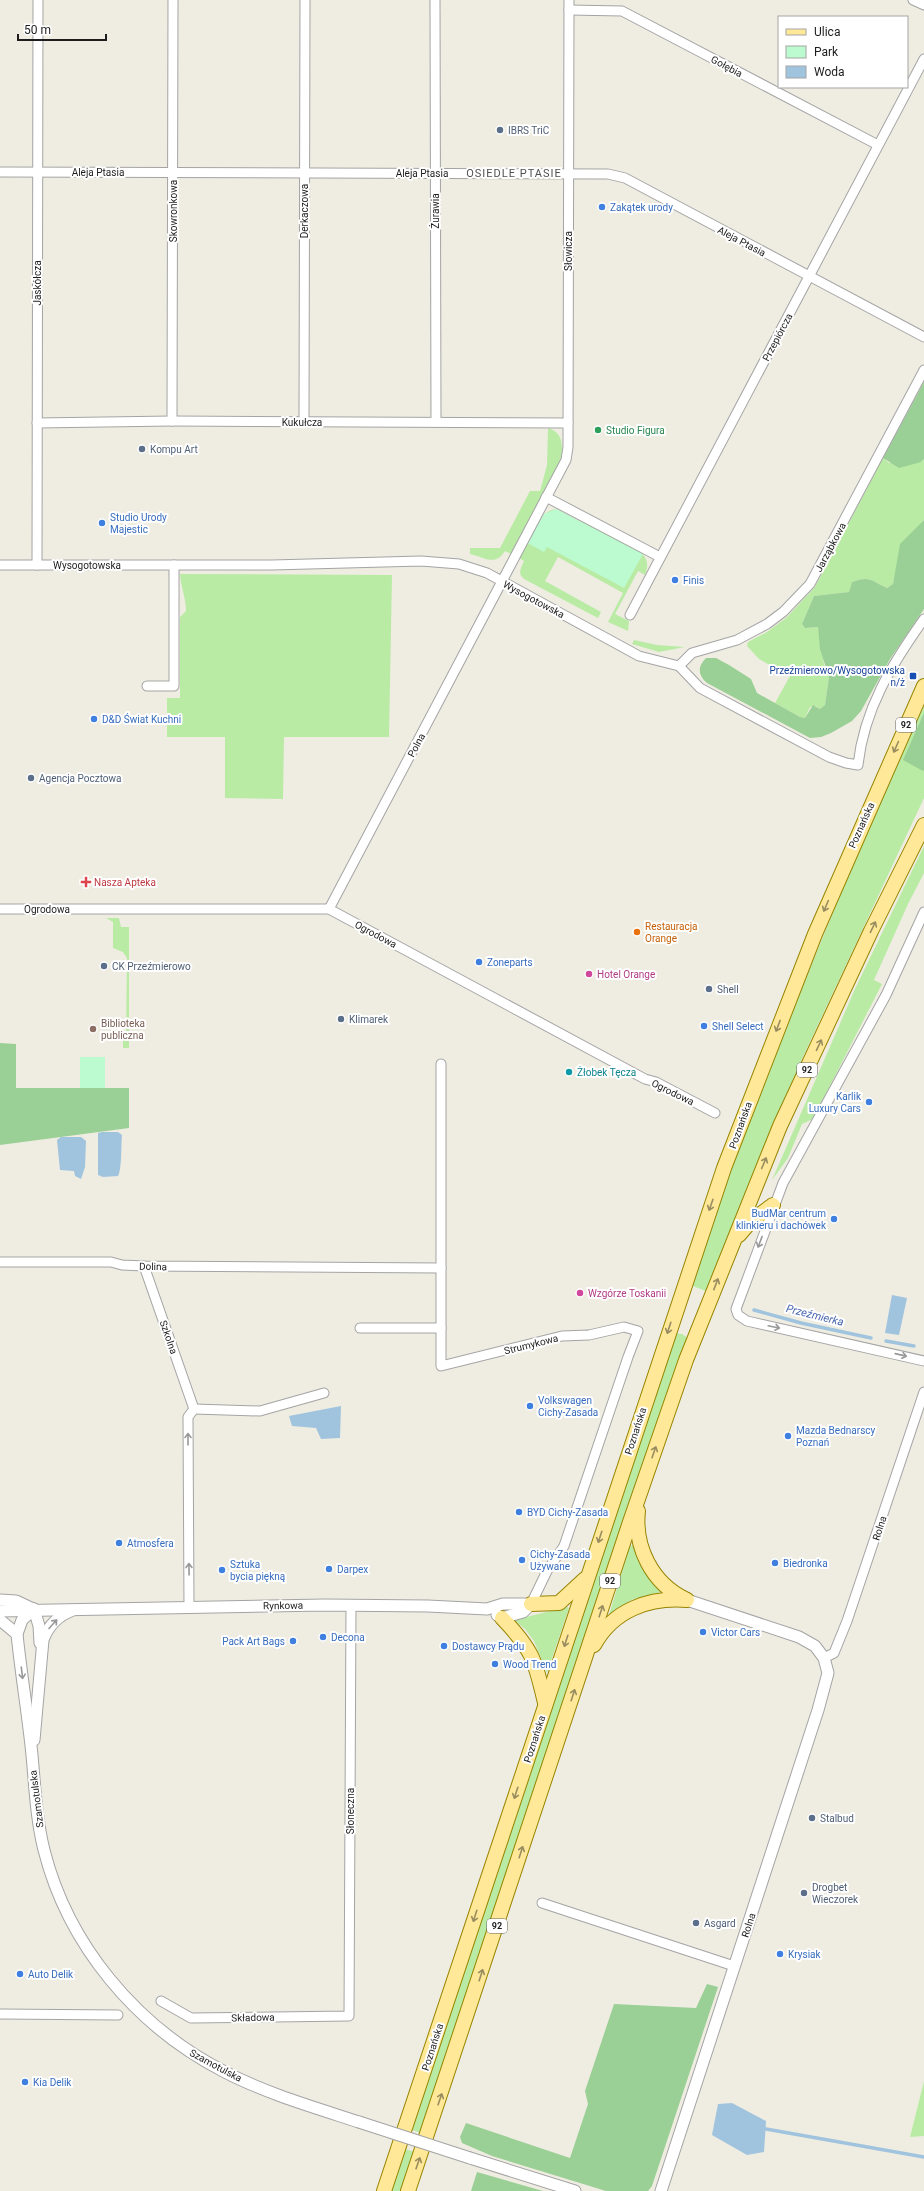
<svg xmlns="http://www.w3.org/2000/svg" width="924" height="2191" viewBox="0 0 924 2191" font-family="Roboto,sans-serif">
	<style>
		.grass { fill: #b9eba5 }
		.forest { fill: #9acf95 }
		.park { fill: #bcfbcf }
		.water { fill: #a0c3de }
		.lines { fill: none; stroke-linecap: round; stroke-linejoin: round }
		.stream { stroke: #a0c3de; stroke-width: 3.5 }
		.minor-casing { stroke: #a4a4a4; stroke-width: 11 }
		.tertiary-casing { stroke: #a4a4a4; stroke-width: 13 }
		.primary-casing { stroke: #968400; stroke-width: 16 }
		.minor { stroke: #fff; stroke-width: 9 }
		.tertiary { stroke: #fff; stroke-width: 11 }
		.primary { stroke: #ffe897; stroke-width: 14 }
		.tertiary-bridge-casing { stroke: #a4a4a4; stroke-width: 13; stroke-linecap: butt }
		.tertiary-bridge { stroke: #fff; stroke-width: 11 }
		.oneway { stroke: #998d60 }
		.oneway2 { stroke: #999 }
		.service-dot { fill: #5c6f8a; stroke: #fff; stroke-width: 1.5 }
		.shop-dot { fill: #3f7fe0; stroke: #fff; stroke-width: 1.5 }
		.leisure-dot { fill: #2e9e5b; stroke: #fff; stroke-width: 1.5 }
		.transit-dot { fill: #1a4fb4; stroke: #fff; stroke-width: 1.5 }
		.health-dot { fill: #e0444e; stroke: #fff; stroke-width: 1.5 }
		.food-dot { fill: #e8710a; stroke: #fff; stroke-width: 1.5 }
		.hotel-dot { fill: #d1479c; stroke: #fff; stroke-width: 1.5 }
		.education-dot { fill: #8d6e63; stroke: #fff; stroke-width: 1.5 }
		.culture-dot { fill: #0f9aa8; stroke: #fff; stroke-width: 1.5 }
		.labels { text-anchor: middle; stroke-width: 4; stroke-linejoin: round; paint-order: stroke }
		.shield { fill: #fff; stroke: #616161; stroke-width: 1 }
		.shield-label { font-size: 9px; font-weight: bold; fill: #1d1d1d }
		.street-label { font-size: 10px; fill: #1d1d1d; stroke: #fff }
		.service-label { font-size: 10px; fill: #4e5e75; stroke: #fff; text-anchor: start }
		.shop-label { font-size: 10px; fill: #366cbe; stroke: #fff; text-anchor: start }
		.leisure-label { font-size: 10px; fill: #27864d; stroke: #fff; text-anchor: start }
		.transit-label { font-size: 10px; fill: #164399; stroke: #fff; text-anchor: end }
		.health-label { font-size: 10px; fill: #be3a42; stroke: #fff; text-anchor: start }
		.food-label { font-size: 10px; fill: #c56008; stroke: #fff; text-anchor: start }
		.hotel-label { font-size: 10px; fill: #b23c85; stroke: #fff; text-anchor: start }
		.education-label { font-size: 10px; fill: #785e54; stroke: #fff; text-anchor: start }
		.culture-label { font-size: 10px; fill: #0d838f; stroke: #fff; text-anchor: start }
		.neighbourhood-label { font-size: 11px; letter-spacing: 1px; fill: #505050; stroke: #fff }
		.water-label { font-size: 11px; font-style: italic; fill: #4664af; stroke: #fff }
	</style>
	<rect width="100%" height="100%" fill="#efede2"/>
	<g class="grass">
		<path d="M548,428C563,432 564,447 560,461L511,554L505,551C495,567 484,557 470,554V548H500L530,491H540L547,465Z"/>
		<path d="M883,458L889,463L921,462L924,459V520C910,536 897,563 893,584L887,588C872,581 870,575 852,582L849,592L814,596L802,624L805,628L818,627L824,664L829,677L825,705L820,709L816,706L810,707L805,718L800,717L775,703L790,676L759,659L747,646L748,642L767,632L786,618L815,587Z"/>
		<path d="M556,509L639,551C648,558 649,565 645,575L638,571L615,614L629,621L628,631L608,622L623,593L558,557L545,581L601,612L598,618L524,579C517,573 521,568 524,561L519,558C527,543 537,511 556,509Z"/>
		<path d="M180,574L392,575L389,737H284L283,799L225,798V737H167V698H180V617L186,611C186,598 181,588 180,574Z"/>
		<path d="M634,640L657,645L685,647L659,652L632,644Z"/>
		<path d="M924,706V798L801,1061L706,1291L690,1285L735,1154L788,1022L855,859Z"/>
		<path d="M924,846V873L908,904L874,980L882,984L813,1119L802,1124L788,1158L772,1180L855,989Z"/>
		<path d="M106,918H119L121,927H129V1048H123V1040H126L127,958L123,952L113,948V922Z"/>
		<path d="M674,1333L682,1334L688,1338L421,2133L412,2130Z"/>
		<path d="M630,1545L633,1546L641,1566L661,1592L631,1600L609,1615Z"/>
		<path d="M567,1607L569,1608L547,1673L534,1641L525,1629L514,1620Z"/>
		<path d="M924,2081V2136L910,2137Z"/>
		<path d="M405,2149L415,2152L401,2191H390Z"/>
	</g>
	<g class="forest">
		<path d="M924,382V459L921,462L899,468L883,458Z"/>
		<path d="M924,520V609L890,659L861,711L852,721L831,733L821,737L810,738L707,683C698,675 697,667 706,658H716L729,665L751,679L757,693L800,717L805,718L813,705L820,709L825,705L829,677L820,649L818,627L805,628L802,624L814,596L849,592L852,582C870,575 872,581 887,588L893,584L900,544Z"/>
		<path d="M924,713V770L923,771L903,760Z"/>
		<path d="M0,1043L16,1044V1088H129V1128L0,1145Z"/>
		<path d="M707,1984L718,1987L652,2186L648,2191H606L492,2156L462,2143L460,2137L466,2123L570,2158L588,2104L585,2091L614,2004L696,2008Z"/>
		<path d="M477,2172L543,2191H471Z"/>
	</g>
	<g class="park">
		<path d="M556,509L643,554L624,588L547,547L544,552L527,543L544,514Z"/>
		<rect x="80" y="1057" width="25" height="31"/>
	</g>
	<g class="water">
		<path d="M102,1132H118L122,1135C121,1144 122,1170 118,1176L103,1177L98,1175V1133Z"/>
		<path d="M61,1137H81L86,1141L85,1167L81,1179L75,1176L74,1171L60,1170L57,1140Z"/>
		<path d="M892,1295L907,1298L899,1335L885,1333Z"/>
		<path d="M341,1406L340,1438L321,1439L316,1428L292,1426L289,1416Z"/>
		<path d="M732,2103L766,2121L764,2152L747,2155L712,2135L718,2104Z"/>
	</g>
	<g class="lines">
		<g class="stream">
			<path d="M754,1310L801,1323L871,1338"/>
			<path d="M886,1341L914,1346"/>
			<path d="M766,2129L924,2157"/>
		</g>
		<g class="minor-casing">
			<g id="minor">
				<path d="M435,0L436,422"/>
				<path d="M913,0L924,5"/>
				<path d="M569,10L622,11L878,145"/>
				<path d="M0,172L608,174L625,178L924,337"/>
				<path d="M172,421L173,0"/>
				<path d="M304,421L305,0"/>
				<path d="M37,423L172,421L568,423"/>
				<path d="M546,497L660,557"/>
				<path d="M0,565H272L421,561L459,564L487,573L639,656L679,666L700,688L829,757L846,763L858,765C864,709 892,664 924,619"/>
				<path d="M37,565L38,0"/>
				<path d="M630,615L924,59"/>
				<path d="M679,666L692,653L737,640L767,624L783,612L810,584L924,370"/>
				<path d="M147,686H174V565"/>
				<path d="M0,909H329L645,1079L656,1082L715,1113"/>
				<path d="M329,909L566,460L568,447L569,0"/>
				<path d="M924,912L886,995L783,1183L736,1309L738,1315L747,1321L924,1361"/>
				<path d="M441,1064V1366L562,1336L589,1335L624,1327L638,1331L628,1357L564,1546L547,1571L531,1604"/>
				<path d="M0,1262H111L122,1265L144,1266L441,1268"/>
				<path d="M144,1266L194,1409"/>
				<path d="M360,1328H441"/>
				<path d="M194,1409L260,1411L324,1393"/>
				<path d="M189,1608L188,1417L194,1409"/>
				<path d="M824,1658L834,1653L847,1621L924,1392"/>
				<path d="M542,1903L734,1966"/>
				<path d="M161,2001L191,2018L349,2016L351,1605"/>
				<path d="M0,2014L118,2015"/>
			</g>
		</g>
		<g class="tertiary-casing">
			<g id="tertiary">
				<path d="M0,1600L16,1601L33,1609"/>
				<path d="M34,1609L22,1620L17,1634C21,1674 28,1715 32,1755C35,1787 36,1818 44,1850C68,1945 136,2026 223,2071C265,2093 313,2107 359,2122"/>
				<path d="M34,1609L39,1626L40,1643"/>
				<path d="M0,1611L325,1605L428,1606L487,1609L503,1604H531"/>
				<path d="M497,1615L502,1618L523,1612L531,1604"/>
				<path d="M0,1620L17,1634"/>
				<path d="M34,1740L43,1640C48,1626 59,1615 73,1610"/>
				<path d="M470,2158L575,2191"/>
				<path d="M661,2191L818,1710L828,1673L824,1658L815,1646L799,1637L687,1600"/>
			</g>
		</g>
		<g class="primary-casing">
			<g id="primary">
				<path d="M739,1235L751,1221L773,1205"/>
				<path d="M638,1511C634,1547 652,1583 685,1599"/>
				<path d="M531,1604L559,1603L585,1579"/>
				<path d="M502,1618C533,1650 535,1660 545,1703"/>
				<path d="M594,1645C613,1610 649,1597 687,1600"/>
				<path d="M384,2191L724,1168L815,934L924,686"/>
				<path d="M408,2191L630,1522L686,1360L780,1126L871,931L924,825"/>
			</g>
		</g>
		<use href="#minor" class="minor"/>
		<use href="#tertiary" class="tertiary"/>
		<use href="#primary" class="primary"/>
		<g class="tertiary-bridge-casing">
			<path id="tertiary-bridge" d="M359,2122L470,2158"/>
		</g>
		<use href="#tertiary-bridge" class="tertiary-bridge"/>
	</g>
	<defs><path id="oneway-shaft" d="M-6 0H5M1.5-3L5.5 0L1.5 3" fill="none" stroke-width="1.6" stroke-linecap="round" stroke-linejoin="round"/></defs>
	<g class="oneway">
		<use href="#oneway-shaft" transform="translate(896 747) rotate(114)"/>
		<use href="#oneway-shaft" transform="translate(826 906) rotate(113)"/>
		<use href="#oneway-shaft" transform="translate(873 927) rotate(-64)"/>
		<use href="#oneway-shaft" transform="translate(778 1026) rotate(111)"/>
		<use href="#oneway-shaft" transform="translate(819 1045) rotate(-65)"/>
		<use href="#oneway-shaft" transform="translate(764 1163) rotate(-67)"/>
		<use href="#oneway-shaft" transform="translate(711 1205) rotate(109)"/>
		<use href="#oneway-shaft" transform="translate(716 1284) rotate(-69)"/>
		<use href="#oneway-shaft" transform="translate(669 1328) rotate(108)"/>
		<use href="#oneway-shaft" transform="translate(654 1452) rotate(-71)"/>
		<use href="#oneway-shaft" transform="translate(600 1537) rotate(108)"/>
		<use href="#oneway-shaft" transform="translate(601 1611) rotate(-72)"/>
		<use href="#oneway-shaft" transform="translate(566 1641) rotate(108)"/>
		<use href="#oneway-shaft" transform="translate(573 1695) rotate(-72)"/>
		<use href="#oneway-shaft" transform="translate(516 1793) rotate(108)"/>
		<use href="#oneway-shaft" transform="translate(521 1852) rotate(-72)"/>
		<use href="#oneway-shaft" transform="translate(475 1916) rotate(108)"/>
		<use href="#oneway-shaft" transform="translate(481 1975) rotate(-72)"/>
		<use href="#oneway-shaft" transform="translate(440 2099) rotate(-71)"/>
		<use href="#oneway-shaft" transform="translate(418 2163) rotate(-71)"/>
	</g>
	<g class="oneway2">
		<use href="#oneway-shaft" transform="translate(760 1242) rotate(111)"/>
		<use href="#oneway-shaft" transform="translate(774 1327) rotate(12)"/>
		<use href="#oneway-shaft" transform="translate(901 1355) rotate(13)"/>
		<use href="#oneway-shaft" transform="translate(188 1439) rotate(-90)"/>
		<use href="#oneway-shaft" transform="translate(189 1569) rotate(-91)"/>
		<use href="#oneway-shaft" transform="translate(53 1624) rotate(-48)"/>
		<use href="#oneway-shaft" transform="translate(22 1673) rotate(83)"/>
	</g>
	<g class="service-dot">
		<circle cx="500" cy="130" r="4"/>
		<circle cx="142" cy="449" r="4"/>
		<circle cx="31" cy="778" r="4"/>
		<circle cx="104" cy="966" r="4"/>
		<circle cx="709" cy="989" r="4"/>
		<circle cx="341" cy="1019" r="4"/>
		<circle cx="812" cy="1818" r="4"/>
		<circle cx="804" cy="1893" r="4"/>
		<circle cx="696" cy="1923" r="4"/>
	</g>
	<g class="shop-dot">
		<circle cx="602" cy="207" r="4"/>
		<circle cx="102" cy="523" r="4"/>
		<circle cx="675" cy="580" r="4"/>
		<circle cx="94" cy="719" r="4"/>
		<circle cx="479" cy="962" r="4"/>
		<circle cx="704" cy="1026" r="4"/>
		<circle cx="869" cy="1102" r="4"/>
		<circle cx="834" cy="1219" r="4"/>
		<circle cx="530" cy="1406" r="4"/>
		<circle cx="788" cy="1436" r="4"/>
		<circle cx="519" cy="1512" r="4"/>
		<circle cx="119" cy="1543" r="4"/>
		<circle cx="522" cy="1560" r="4"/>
		<circle cx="775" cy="1563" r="4"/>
		<circle cx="329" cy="1569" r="4"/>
		<circle cx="222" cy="1570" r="4"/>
		<circle cx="703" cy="1632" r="4"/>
		<circle cx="323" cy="1637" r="4"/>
		<circle cx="293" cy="1641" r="4"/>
		<circle cx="444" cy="1646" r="4"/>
		<circle cx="495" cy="1664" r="4"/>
		<circle cx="780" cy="1954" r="4"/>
		<circle cx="20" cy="1974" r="4"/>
		<circle cx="25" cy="2082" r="4"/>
	</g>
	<circle class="leisure-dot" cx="598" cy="430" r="4"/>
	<rect class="transit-dot" x="909" y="672" width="8" height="8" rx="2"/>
	<path class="health-dot" d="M84 876h4v4h4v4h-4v4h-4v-4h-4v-4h4z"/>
	<circle class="food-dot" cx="637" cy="932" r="4"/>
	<g class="hotel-dot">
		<circle cx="589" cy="974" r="4"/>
		<circle cx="580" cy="1293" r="4"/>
	</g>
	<circle class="education-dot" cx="93" cy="1029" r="4"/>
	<circle class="culture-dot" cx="569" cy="1072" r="4"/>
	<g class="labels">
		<g class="shield">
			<rect x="896" y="718" width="20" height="14" rx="3"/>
			<rect x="797" y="1063" width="20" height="14" rx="3"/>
			<rect x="600" y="1574" width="20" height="14" rx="3"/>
			<rect x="487" y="1919" width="20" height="14" rx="3"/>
		</g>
		<g class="shield-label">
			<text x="906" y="728">92</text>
			<text x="807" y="1073">92</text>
			<text x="610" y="1584">92</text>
			<text x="497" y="1929">92</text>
		</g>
		<g class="street-label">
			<text transform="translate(727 66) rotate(28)" y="4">Gołębia</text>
			<text x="98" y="176">Aleja Ptasia</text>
			<text x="422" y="177">Aleja Ptasia</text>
			<text transform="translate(173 211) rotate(-90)" y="4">Skowronkowa</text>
			<text transform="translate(304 211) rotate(-90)" y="4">Derkaczowa</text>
			<text transform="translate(435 211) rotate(-90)" y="4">Żurawia</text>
			<text transform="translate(742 241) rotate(28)" y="4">Aleja Ptasia</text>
			<text transform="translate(568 251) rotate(-90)" y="4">Słowicza</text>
			<text transform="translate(37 283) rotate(-90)" y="4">Jaskółcza</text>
			<text transform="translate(777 337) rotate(-62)" y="4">Przepiórcza</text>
			<text x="302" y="426">Kukułcza</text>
			<text transform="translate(830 547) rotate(-62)" y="4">Jarząbkowa</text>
			<text x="87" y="569">Wysogotowska</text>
			<text transform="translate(534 599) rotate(28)" y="4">Wysogotowska</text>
			<text transform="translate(416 745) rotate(-62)" y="4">Polna</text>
			<text transform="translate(861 825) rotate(-66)" y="4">Poznańska</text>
			<text x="47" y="913">Ogrodowa</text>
			<text transform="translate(376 934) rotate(28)" y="4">Ogrodowa</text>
			<text transform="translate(673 1092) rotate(26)" y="4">Ogrodowa</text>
			<text transform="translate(740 1125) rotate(-70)" y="4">Poznańska</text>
			<text transform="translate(153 1266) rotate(1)" y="4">Dolina</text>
			<text transform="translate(169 1337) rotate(71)" y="4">Szkolna</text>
			<text transform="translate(531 1344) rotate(-14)" y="4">Strumykowa</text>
			<text transform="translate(635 1431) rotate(-72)" y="4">Poznańska</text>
			<text transform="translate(879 1528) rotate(-72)" y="4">Rolna</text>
			<text transform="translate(283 1605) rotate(-1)" y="4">Rynkowa</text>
			<text transform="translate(534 1739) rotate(-72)" y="4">Poznańska</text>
			<text transform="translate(36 1799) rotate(-97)" y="4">Szamotulska</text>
			<text transform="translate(350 1811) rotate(-90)" y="4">Słoneczna</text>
			<text transform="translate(748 1925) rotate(-72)" y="4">Rolna</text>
			<text transform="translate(253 2017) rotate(-1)" y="4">Składowa</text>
			<text transform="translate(432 2047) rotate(-72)" y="4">Poznańska</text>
			<text transform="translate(216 2065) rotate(28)" y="4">Szamotulska</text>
		</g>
		<g class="service-label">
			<text x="508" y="134">IBRS TriC</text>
			<text x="150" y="453">Kompu Art</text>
			<text x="39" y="782">Agencja Pocztowa</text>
			<text x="112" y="970">CK Przeźmierowo</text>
			<text x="717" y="993">Shell</text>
			<text x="349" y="1023">Klimarek</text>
			<text x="820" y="1822">Stalbud</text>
			<text x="812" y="1891">Drogbet<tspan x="812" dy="12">Wieczorek</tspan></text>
			<text x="704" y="1927">Asgard</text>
		</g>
		<g class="shop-label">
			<text x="610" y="211">Zakątek urody</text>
			<text x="110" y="521">Studio Urody<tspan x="110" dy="12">Majestic</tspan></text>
			<text x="683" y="584">Finis</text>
			<text x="102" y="723">D&amp;D Świat Kuchni</text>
			<text x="487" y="966">Zoneparts</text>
			<text x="712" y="1030">Shell Select</text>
			<text x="861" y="1100" text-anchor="end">Karlik<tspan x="861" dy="12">Luxury Cars</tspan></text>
			<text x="826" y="1217" text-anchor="end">BudMar centrum<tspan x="826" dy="12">klinkieru i dachówek</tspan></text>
			<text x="538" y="1404">Volkswagen<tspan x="538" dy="12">Cichy-Zasada</tspan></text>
			<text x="796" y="1434">Mazda Bednarscy<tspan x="796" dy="12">Poznań</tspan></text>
			<text x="527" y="1516">BYD Cichy-Zasada</text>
			<text x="127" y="1547">Atmosfera</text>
			<text x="530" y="1558">Cichy-Zasada<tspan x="530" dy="12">Używane</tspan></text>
			<text x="783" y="1567">Biedronka</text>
			<text x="230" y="1568">Sztuka<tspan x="230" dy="12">bycia piękną</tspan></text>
			<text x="337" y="1573">Darpex</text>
			<text x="711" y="1636">Victor Cars</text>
			<text x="331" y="1641">Decona</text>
			<text x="285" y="1645" text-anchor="end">Pack Art Bags</text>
			<text x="452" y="1650">Dostawcy Prądu</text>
			<text x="503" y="1668">Wood Trend</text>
			<text x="788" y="1958">Krysiak</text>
			<text x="28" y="1978">Auto Delik</text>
			<text x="33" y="2086">Kia Delik</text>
		</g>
		<g class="leisure-label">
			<text x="606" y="434">Studio Figura</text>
		</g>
		<g class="transit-label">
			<text x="905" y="674">Przeźmierowo/Wysogotowska<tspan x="905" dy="12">n/ż</tspan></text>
		</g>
		<g class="health-label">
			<text x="94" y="886">Nasza Apteka</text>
		</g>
		<g class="food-label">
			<text x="645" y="930">Restauracja<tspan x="645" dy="12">Orange</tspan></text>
		</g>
		<g class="hotel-label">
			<text x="597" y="978">Hotel Orange</text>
			<text x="588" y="1297">Wzgórze Toskanii</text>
		</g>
		<g class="education-label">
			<text x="101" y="1027">Biblioteka<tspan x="101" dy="12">publiczna</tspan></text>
		</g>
		<g class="culture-label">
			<text x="577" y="1076">Żłobek Tęcza</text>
		</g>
		<g class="neighbourhood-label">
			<text x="514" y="177">OSIEDLE PTASIE</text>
		</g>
		<g class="water-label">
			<text transform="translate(815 1315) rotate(14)" y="4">Przeźmierka</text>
		</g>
	</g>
	<rect x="778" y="16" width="130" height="72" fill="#ffffff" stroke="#a5a5a5"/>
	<rect x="786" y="29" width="20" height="6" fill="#ffe897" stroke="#a5a5a5"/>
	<text x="814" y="36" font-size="12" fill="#1d1d1d">Ulica</text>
	<rect x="786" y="46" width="20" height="12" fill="#bcfbcf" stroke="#a5a5a5"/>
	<text x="814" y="56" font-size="12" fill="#1d1d1d">Park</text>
	<rect x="786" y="66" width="20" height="12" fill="#a0c3de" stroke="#a5a5a5"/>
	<text x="814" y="76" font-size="12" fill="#1d1d1d">Woda</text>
	<path d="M18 34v6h88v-6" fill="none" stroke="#1d1d1d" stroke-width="2"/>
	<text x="24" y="34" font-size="12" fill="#1d1d1d" stroke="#ffffff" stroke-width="3" paint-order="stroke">50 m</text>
</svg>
